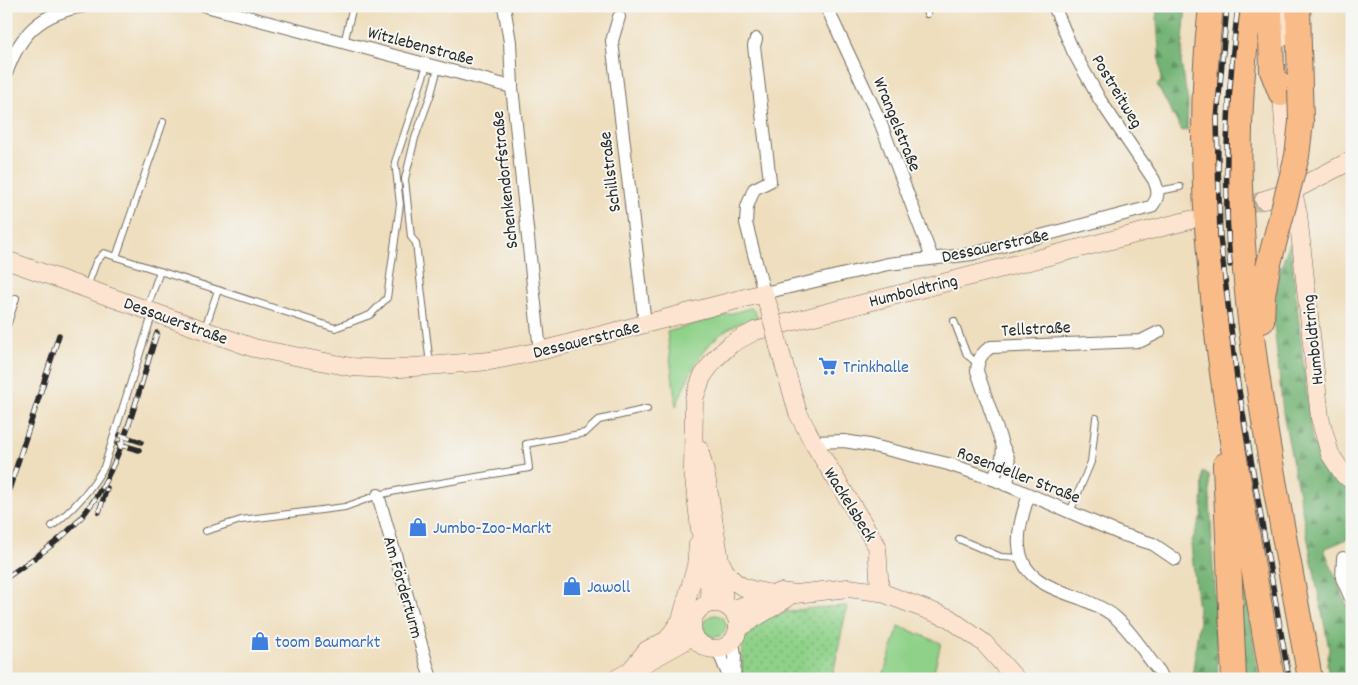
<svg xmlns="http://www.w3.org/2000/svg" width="1358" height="685" viewBox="0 0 1358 685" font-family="Dekko,sans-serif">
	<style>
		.grass { fill: #8fd189; stroke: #5d7e5a }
		.forest { fill: url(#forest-firs); stroke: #4f6f50 }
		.park { fill: url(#park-dots); stroke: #5d7e5a }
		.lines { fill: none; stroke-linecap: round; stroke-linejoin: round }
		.secondary-tunnel { stroke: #c8baa1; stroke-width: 18; stroke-dasharray: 18 9; stroke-linecap: butt }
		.lane-casing { stroke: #706a5e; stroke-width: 8 }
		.street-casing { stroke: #706a5e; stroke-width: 14 }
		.secondary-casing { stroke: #706a5e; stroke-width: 19 }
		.highway-casing { stroke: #706a5e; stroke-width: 26 }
		.lane { stroke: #fff; stroke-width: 6 }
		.street { stroke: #fff; stroke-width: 12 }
		.secondary { stroke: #fde4d0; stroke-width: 18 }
		.highway { stroke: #f9bc89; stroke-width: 24 }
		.rail-casing { stroke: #2b2b2b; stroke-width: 5.5 }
		.rail { stroke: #f6f6f2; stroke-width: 4; stroke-dasharray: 11; stroke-linecap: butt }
		.secondary-bridge-casing { stroke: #706a5e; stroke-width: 19; stroke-linecap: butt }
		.highway-bridge-casing { stroke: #706a5e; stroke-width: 26; stroke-linecap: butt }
		.secondary-bridge { stroke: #fde4d0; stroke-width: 18 }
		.highway-bridge { stroke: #f9bc89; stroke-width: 24 }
		.labels { text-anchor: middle; stroke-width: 4; stroke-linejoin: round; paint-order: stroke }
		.street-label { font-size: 18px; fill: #2b2b2b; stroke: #f6f6f2 }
		.shop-label { font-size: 18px; fill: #366cbe; stroke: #f6f6f2; text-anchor: start }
	</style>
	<defs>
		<pattern id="forest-firs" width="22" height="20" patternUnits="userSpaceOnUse" patternTransform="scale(1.25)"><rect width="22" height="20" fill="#73b375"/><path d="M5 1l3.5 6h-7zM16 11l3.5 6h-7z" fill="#5f9260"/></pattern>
		<pattern id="park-dots" width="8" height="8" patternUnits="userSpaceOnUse" patternTransform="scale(1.25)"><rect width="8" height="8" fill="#8fd189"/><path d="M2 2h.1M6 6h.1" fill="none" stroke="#75aa70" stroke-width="1.8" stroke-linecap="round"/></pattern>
	</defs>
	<rect width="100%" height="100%" fill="#f6f6f2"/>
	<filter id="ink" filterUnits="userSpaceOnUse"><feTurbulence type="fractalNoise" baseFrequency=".02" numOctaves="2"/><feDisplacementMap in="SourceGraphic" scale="10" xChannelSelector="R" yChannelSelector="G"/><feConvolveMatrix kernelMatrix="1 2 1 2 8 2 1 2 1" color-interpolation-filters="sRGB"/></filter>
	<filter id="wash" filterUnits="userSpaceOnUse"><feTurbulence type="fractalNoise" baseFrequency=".0096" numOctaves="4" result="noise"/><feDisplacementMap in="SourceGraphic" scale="20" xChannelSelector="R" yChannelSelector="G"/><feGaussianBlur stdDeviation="1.12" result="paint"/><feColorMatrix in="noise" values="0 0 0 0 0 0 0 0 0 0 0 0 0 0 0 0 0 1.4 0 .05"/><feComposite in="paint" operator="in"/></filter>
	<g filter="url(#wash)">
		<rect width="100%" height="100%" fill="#efdebe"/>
		<g class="grass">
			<path d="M750,308L755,310L758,318C750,320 740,322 733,326C703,341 687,378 676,407L667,332Z"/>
			<circle cx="715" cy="626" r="11"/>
			<path d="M899,626L941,643L932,679H882Z"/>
		</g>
		<g class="forest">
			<path d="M1156,6H1186L1181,63L1188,102L1187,130L1182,131L1157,85L1161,81Z"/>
			<path d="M1290,242L1312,440L1334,480L1352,491V537L1324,549L1352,618V679H1329L1327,664L1329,648L1283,413L1274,324L1278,275Z"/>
			<path d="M1203,472L1209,475L1218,679H1192L1199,621L1191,544L1202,514Z"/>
			<path d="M1238,534L1259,679H1242Z"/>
		</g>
		<path class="park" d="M847,606L832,679H742C743,665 739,644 747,633C763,609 821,607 847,606Z"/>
	</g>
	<g filter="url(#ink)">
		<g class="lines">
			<path class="secondary-tunnel" d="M1195,219L1264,200"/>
			<g class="lane-casing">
				<g id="lane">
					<path d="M924,6L927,14"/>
					<path d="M344,43L353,6"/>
					<path d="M1158,191L1180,187"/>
					<path d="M116,257L163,122"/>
					<path d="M87,287L96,262L104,253L335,328L370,315L387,298L400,204L395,162L427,65"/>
					<path d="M147,308L160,271"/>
					<path d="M954,321L967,355L978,364"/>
					<path d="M205,328L218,290"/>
					<path d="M6,329L16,298"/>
					<path d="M430,365L416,243L411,237L405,179L415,138L431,94L438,68"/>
					<path d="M1070,512L1091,462L1096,418"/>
					<path d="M52,526C74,509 90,491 104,467L153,312"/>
					<path d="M206,531L241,520L345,507L378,495L405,489L529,468L526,444L585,433L599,420L647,409"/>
					<path d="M959,539L1001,557L1021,558"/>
				</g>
			</g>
			<g class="street-casing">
				<g id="street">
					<path d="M206,6L512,87"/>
					<path d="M504,6L510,42L512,87L540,351"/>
					<path d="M826,6L879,119L932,258"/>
					<path d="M619,17L612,41L645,324"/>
					<path d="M756,39L754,46L770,181L754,189L747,207L746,223L764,293L888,264L972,254L1151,207C1159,198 1159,192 1154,180L1100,100L1073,51L1054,6"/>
					<path d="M6,74C20,33 41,13 84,6"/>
					<path d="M813,442L844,441L869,445L948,464L993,479L1121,534L1153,544L1175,559"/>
					<path d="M1003,447L977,371C978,360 981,353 991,347L1141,341L1159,332"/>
					<path d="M993,479L1002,458L1003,447C1011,460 1011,471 1006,485"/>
					<path d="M378,495L431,679"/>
					<path d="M1029,495C1018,525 1009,561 1040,581C1052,589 1068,594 1082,599C1093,604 1106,609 1115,617C1132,632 1145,654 1159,671L1163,679"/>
					<path d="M1343,558L1342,578L1352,601"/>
					<path d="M733,641L735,656L734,679"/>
					<path d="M718,650L730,679"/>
				</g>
			</g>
			<g class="secondary-casing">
				<g id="secondary">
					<path d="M1281,38L1283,6"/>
					<path d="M1281,82L1287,165L1298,214L1320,418L1330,454L1344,475L1352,480"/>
					<path d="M1264,200L1292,191L1352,160"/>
					<path d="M6,260L254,348L351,367L388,369L490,361L540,351L764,293L770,311"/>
					<path d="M779,347L798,413L813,442L877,546L880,592"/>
					<path d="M699,449L706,476L720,561L724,604"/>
					<path d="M721,563C731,587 748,590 772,594"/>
					<circle cx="715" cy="626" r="23"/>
					<path d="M710,603L708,566L700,529L693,470L694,399L702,377L715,359L731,344L755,331L1190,220"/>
					<path d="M732,610L780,592L796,594L848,588L880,592L949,618L984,643L1016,679"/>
					<path d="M738,628L786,599"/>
					<path d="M630,671L647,650L667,640L681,620L696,566L698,544"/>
					<path d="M616,679L683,642L692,634"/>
				</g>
			</g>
			<g class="highway-casing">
				<g id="highway">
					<path d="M1211,6C1185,231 1236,457 1272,679"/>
					<path d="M1250,6C1241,74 1237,142 1241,210C1248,368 1283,524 1310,679"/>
					<path d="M1270,6L1272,71L1281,94"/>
					<path d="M1298,6L1300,88"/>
					<path d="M1262,321L1263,295L1268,267"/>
					<path d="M1225,465L1234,679"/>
				</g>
			</g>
			<use href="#lane" class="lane"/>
			<use href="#street" class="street"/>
			<use href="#secondary" class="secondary"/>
			<use href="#highway" class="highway"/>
			<g class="rail-casing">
				<g id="rail">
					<path d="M1227,6L1217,119L1220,237L1237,379L1289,679"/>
					<path d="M1230,265C1223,178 1227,93 1238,6"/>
					<path d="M120,435L141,442"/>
					<path d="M118,444L139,450"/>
					<path d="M6,499L59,335"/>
					<path d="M99,512L107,488"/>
					<path d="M6,578C31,560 57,544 78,521C121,474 137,394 157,333"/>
				</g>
			</g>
			<use href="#rail" class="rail"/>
			<g class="secondary-bridge-casing">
				<path id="secondary-bridge" d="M770,311L779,347"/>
			</g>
			<g class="highway-bridge-casing">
				<path id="highway-bridge" d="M1268,267L1297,156L1301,122L1300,88"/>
			</g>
			<use href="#secondary-bridge" class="secondary-bridge"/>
			<use href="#highway-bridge" class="highway-bridge"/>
		</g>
	</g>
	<defs>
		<g id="supermarket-bare" transform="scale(1.5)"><path d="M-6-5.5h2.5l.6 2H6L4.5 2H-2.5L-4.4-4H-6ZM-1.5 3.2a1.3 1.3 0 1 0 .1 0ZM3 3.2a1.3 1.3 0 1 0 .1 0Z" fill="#3f7fe0" stroke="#f6f6f2" stroke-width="2.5" paint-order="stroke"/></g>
		<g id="shop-bare" transform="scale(1.5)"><path d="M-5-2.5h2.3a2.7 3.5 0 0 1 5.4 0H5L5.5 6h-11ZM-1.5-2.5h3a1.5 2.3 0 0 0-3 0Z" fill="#3f7fe0" stroke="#f6f6f2" stroke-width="2.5" paint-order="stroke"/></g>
	</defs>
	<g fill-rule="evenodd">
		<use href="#supermarket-bare" x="828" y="366"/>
		<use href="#shop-bare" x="418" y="527"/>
		<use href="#shop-bare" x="572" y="586"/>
		<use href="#shop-bare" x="260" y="641"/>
	</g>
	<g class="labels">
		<g class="street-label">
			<text transform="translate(421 45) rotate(15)" y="6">Witzlebenstraße</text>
			<text transform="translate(1118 91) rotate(59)" y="6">Postreitweg</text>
			<text transform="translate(898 124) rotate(68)" y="6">Wrangelstraße</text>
			<text transform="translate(609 172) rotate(-97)" y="6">Schillstraße</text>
			<text transform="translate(504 180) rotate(-96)" y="6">Schenkendorfstraße</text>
			<text transform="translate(995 245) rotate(-12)" y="6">Dessauerstraße</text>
			<text transform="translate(913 290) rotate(-14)" y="6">Humboldtring</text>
			<text transform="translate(176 320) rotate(20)" y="6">Dessauerstraße</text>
			<text transform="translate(1036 328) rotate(-3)" y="6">Tellstraße</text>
			<text transform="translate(586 339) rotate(-14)" y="6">Dessauerstraße</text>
			<text transform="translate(1312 340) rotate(-96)" y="6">Humboldtring</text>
			<text transform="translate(1019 474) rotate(21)" y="6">Rosendeller Straße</text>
			<text transform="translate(851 504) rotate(58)" y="6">Wackelsbeck</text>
			<text transform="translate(404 587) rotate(74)" y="6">Am Förderturm</text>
		</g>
		<g class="shop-label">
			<text x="843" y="372">Trinkhalle</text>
			<text x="433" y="533">Jumbo-Zoo-Markt</text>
			<text x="587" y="592">Jawoll</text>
			<text x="275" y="647">toom Baumarkt</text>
		</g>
	</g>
	<rect width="1358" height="685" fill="none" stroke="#f6f6f2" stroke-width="25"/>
</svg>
